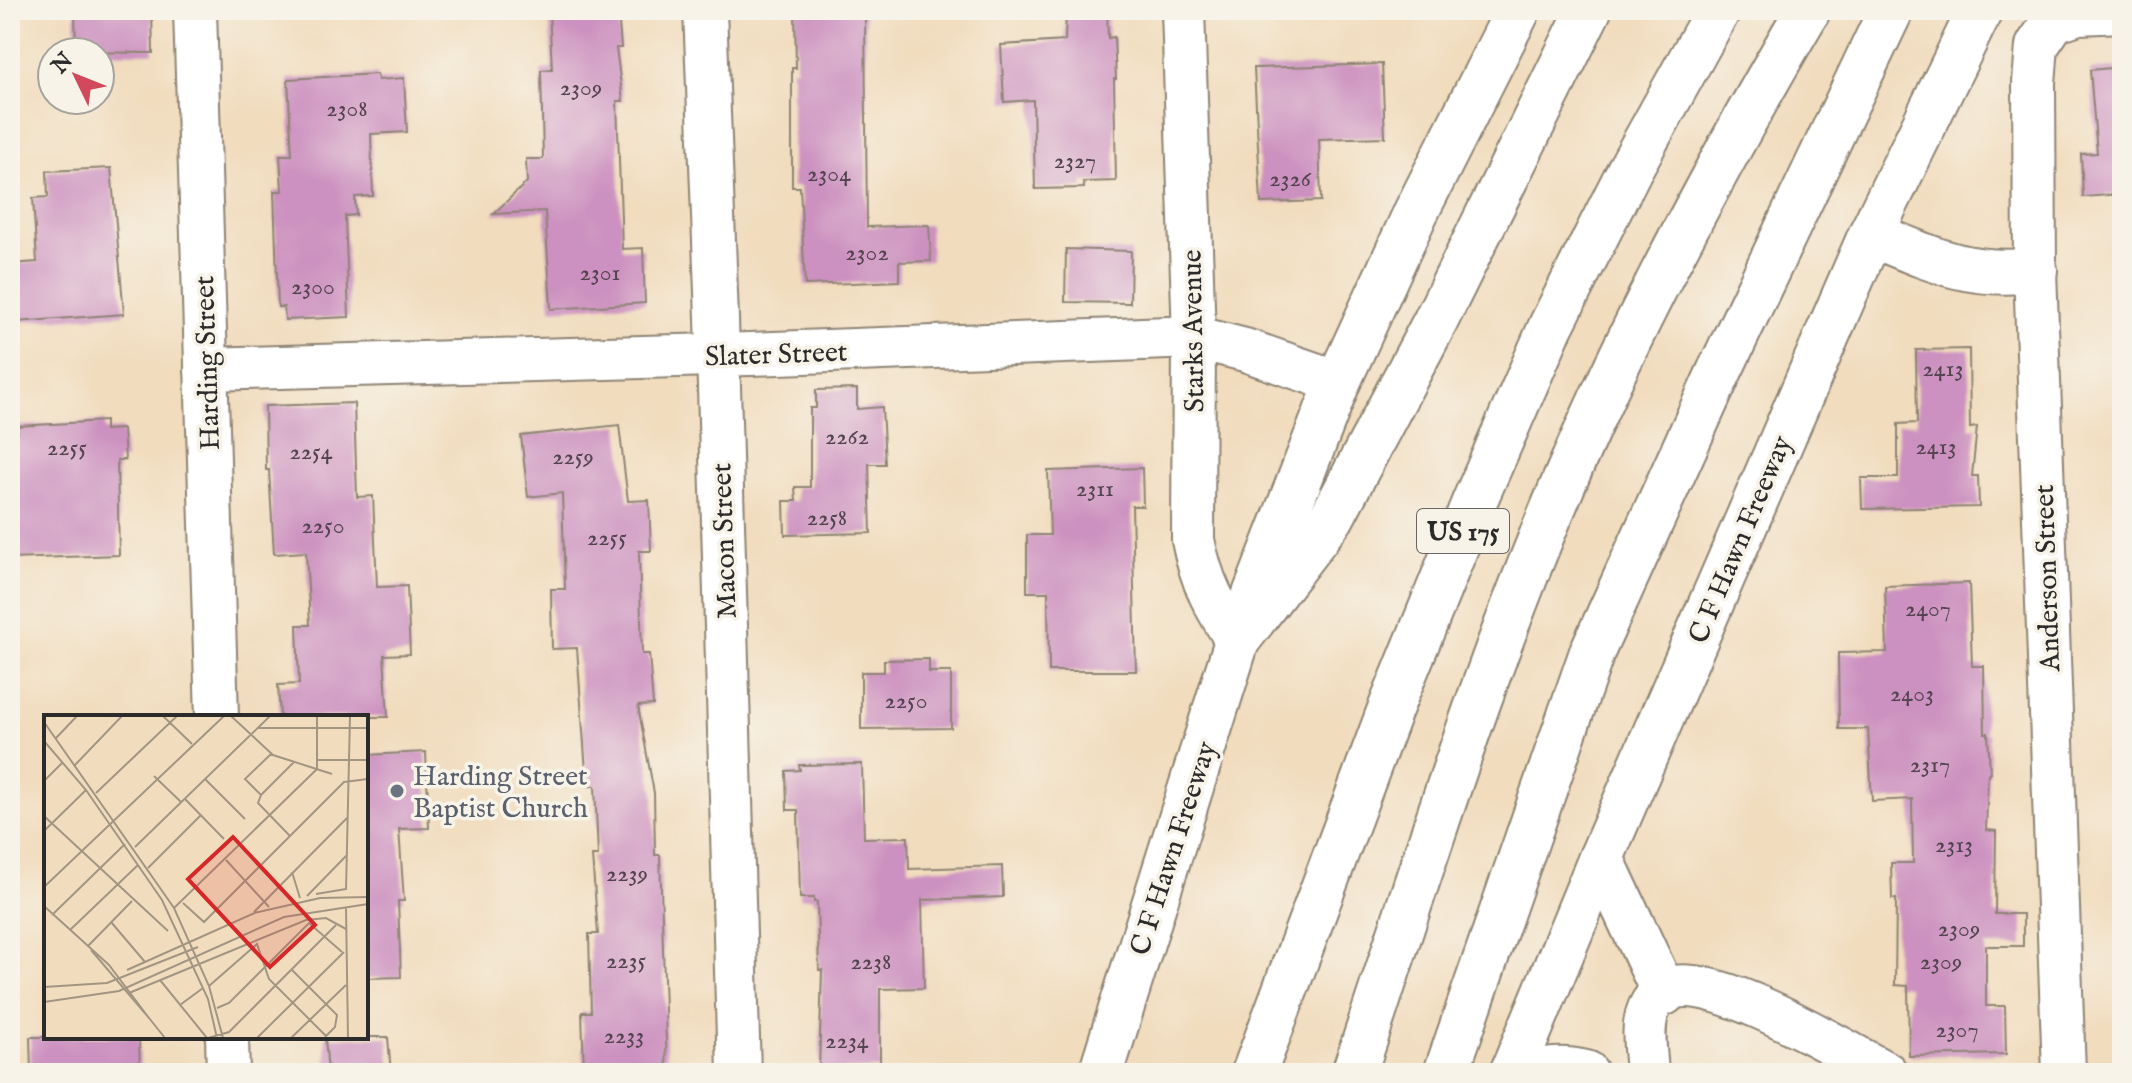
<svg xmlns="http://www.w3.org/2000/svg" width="2132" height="1083" viewBox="0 0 2132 1083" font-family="'IM FELL English',serif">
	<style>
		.building { fill: #cc91c0 }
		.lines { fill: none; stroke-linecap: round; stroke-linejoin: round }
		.minor-casing { stroke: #8e8474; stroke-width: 46 }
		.secondary-casing { stroke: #8e8474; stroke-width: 48 }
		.motorway-casing { stroke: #8e8474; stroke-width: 48 }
		.minor { stroke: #fff; stroke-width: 42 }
		.secondary { stroke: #fff; stroke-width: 44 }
		.motorway { stroke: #fff; stroke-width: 44 }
		.worship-dot { fill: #6b7280; stroke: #f7f3e8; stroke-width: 3 }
		.labels { text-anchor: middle; stroke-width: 7; stroke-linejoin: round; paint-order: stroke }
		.number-label { font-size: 24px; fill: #534450 }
		.shield { fill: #f7f3e8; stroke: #686764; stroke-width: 2 }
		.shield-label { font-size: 26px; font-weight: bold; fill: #2b2b2b }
		.street-label { font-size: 28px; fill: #2b2b2b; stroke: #f7f3e8 }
		.worship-label { font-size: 28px; fill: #5b616d; stroke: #f7f3e8; text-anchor: start }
		.inset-road { fill: none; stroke: #a29583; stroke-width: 2 }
		.view { fill: #d62828; fill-opacity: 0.15; stroke: #d62828; stroke-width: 4 }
		.inset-edge { fill: none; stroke: #2b2b2b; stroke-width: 4 }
	</style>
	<rect width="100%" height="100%" fill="#f7f3e8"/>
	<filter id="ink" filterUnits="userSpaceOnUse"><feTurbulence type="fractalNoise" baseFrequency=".0125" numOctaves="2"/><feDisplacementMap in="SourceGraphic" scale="16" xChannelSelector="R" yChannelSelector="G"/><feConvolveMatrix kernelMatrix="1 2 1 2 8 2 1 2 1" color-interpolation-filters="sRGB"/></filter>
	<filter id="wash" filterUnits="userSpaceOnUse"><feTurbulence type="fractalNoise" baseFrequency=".006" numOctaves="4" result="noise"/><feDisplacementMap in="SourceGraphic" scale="32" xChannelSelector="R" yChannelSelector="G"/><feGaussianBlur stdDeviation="1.8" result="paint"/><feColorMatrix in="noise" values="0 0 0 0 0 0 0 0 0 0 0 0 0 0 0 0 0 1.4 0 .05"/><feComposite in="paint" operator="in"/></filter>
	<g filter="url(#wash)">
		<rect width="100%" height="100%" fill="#f1dcbd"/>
		<g id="blocks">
			<g class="building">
				<path d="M75,10H152L153,53L76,52Z"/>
				<path d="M549,10H618L621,48H616L623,101H617L622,249L643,248L645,303L551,309L545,211L493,214L527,182L526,159H543L541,70L552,69Z"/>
				<path d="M795,10H865L867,227L929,225L931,261L899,262V281L805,285L800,187H792V68H796Z"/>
				<path d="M1066,10H1107L1108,38L1114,37L1116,79H1114L1116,181L1083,182L1084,188L1035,189L1033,100L1004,102L1001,45L1065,41Z"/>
				<path d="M1382,64L1385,137L1319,139L1321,201L1261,203L1254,68Z"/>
				<path d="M2122,67V194L2083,197L2081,154L2097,153L2090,70Z"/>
				<path d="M377,74L378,80L404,78L407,132L371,134L373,196L355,197L356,215L345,216L349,317L285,320L284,307H278L274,191H282L280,155H292L288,79Z"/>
				<path d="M111,168L124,314L16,322L12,264L37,262L33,198L48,197L47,171Z"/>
				<path d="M1066,249L1131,251L1130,303L1065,302Z"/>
				<path d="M1969,349L1970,428L1977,427L1972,476H1978L1979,507L1862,509L1861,478H1898V424L1917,423L1916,350Z"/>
				<path d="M857,389V409L882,407L885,464H869L871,533L785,535L784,501H796L795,487H810V408H816V390Z"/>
				<path d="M354,403L357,497L373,496L377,587L407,586L410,654L384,655L388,717H280L278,685L299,684L297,625H310L306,552L274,554L269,470H266L265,406Z"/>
				<path d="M105,421V430L123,429L125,460H117L119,555L10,559V434L18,433L17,426Z"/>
				<path d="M619,425L628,501L649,500L651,551H639L642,654H649L653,705L638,706L654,793L655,855H660L667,1073H584L582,1012H591L589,934H598L592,856H598L595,786H587L577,648L552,649L551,589H565L562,493L528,497L521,436Z"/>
				<path d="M1142,468L1143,506H1132L1136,671H1049L1048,592H1027V535H1050L1048,471Z"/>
				<path d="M1969,583L1972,666H1984L1985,733H1988L1990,774H1988L1986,830L1996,831L1995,914H2023V946H1986V1006H2005L2006,1054L1909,1056L1908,986L1895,985L1896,899H1892L1891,863H1913L1912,799L1872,801L1868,729H1839L1838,653L1887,652L1885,586Z"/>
				<path d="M929,659V672H951V728L861,729V672H884V660Z"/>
				<path d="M426,752L429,828L399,829L404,901H398L401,977L366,978V755Z"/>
				<path d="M862,764L864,838L908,837L909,869L1002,866L1003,897L922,900L924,988L880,989V1069L819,1070L822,970H819L817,902H814V898H800L798,810H787L786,771L800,770L799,765Z"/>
				<path d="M30,1037H139L140,1073H31Z"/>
				<path d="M325,1037H388L391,1073H328Z"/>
			</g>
		</g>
	</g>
	<g filter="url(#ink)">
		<use href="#blocks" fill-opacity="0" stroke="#8e8474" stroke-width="2"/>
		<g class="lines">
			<g class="minor-casing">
				<g id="minor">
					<path d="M195,10L217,717"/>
					<path d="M705,10L717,318L739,1073"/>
					<path d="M1183,10L1194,337L1193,540C1202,584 1214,604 1237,641"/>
					<path d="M206,369L750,354L1194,337L1245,350L1338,382"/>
					<path d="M227,1037L228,1073"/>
					<path d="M1647,1073C1646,1053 1640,1023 1651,1005C1655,997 1666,989 1675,987C1722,977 1842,1050 1886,1073"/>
					<path d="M2064,1073L2035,270L2034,83L2037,46L2054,21L2078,13L2122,11"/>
				</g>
			</g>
			<g class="secondary-casing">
				<g id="secondary">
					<path d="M1871,234C1931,259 1968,278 2035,270"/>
					<path d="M1601,858L1664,993"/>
					<path d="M1101,1073L1237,641L1307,461L1338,382L1416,212L1518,10"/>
					<path d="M1512,1073L1601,858L1871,234L1980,10"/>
					<path d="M1538,1073C1554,1068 1570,1069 1586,1073"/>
				</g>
			</g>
			<g class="motorway-casing">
				<g id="motorway">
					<path d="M1237,641L1332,517L1435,322L1589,10"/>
					<path d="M1254,1073L1389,712L1475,500L1551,326L1630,169L1718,10"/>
					<path d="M1354,1073C1425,859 1491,643 1584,437C1649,290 1727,148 1808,10"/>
					<path d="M1446,1073L1592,652L1720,370L1891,10"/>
				</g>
			</g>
			<use href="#minor" class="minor"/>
			<use href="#secondary" class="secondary"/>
			<use href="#motorway" class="motorway"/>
		</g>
	</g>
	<circle class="worship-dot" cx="397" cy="791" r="8"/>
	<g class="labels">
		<g class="number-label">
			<text x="581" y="95">2309</text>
			<text x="347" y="116">2308</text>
			<text x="1075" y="168">2327</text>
			<text x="829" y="181">2304</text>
			<text x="1290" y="186">2326</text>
			<text x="867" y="260">2302</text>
			<text x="600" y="280">2301</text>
			<text x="313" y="294">2300</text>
			<text x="1943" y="376">2413</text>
			<text x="847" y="444">2262</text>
			<text x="1936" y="454">2413</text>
			<text x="67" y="455">2255</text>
			<text x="311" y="459">2254</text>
			<text x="573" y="464">2259</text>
			<text x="1095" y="496">2311</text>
			<text x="827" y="525">2258</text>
			<text x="323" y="533">2250</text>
			<text x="607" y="545">2255</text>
			<text x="1928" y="616">2407</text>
			<text x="1912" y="701">2403</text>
			<text x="906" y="708">2250</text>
			<text x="1930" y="772">2317</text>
			<text x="1954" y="852">2313</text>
			<text x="627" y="881">2239</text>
			<text x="1959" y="936">2309</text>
			<text x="626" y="968">2235</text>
			<text x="871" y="969">2238</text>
			<text x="1941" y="969">2309</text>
			<text x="1957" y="1037">2307</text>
			<text x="624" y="1043">2233</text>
			<text x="847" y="1048">2234</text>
		</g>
		<rect class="shield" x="1417" y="509" width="92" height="44" rx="6"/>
		<g class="shield-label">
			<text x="1463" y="540">US 175</text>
		</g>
		<g class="street-label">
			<text transform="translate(1192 331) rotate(-91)" y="10">Starks Avenue</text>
			<text transform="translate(776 353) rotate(-2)" y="10">Slater Street</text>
			<text transform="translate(206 363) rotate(-92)" y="10">Harding Street</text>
			<text transform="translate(1739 539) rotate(-67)" y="10">C F Hawn Freeway</text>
			<text transform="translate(723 541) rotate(-92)" y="10">Macon Street</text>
			<text transform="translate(2046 578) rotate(-92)" y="10">Anderson Street</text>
			<text transform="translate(1172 848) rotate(-72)" y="10">C F Hawn Freeway</text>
		</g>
		<g class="worship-label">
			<text x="413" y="785">Harding Street<tspan x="413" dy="32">Baptist Church</tspan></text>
		</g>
	</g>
	<g transform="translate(44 715)">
		<rect width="324" height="324" fill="#f1dcbd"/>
		<path class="inset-road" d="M119,1L148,29M187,1L229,40L288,59M0,7L130,193L165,271L179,323M214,13H324M12,23L33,1M0,26L42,75L118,185L164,284L173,323M227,39L201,64L217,80L214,88L246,121M273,45H324M31,50L78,1M110,61L137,87M161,64L201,104M0,66L19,47M52,78L133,1M217,80L250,47M141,84L180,124M0,101L124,216M0,116L42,75M91,132L226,1M182,145L225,192M104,153L157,100M248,157L256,183M0,172L180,1M302,175L306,1M272,179L302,174M263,181L303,140M139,188L160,207L300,67L324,64M0,191L65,250L105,303L47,235M130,193L273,54V1M302,193L304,323M210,197L303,103M210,198L276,183L324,182M8,200L81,129M67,207L101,247M26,215L94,150M44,231L88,186M83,255L213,197M248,255L293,300L291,312L281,322M116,265L163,323M165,271L213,229L225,264L282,321M0,272L63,268L154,232M85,278L262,205L282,203L302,214M0,287L75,276L240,202L324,189M136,290L159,273M173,293L185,288L265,208L298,237M105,303L121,323M164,323L185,317L292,210M213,323L300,237M247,323L302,270"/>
		<path class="view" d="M189,122L271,210L226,252L144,164Z"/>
		<rect width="324" height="324" class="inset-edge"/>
	</g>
	<rect width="2132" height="1083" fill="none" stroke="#f7f3e8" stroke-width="40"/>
	<g transform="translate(76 76) rotate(313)"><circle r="38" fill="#f7f3e8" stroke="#a5a39c" stroke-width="2"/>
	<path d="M0-6L14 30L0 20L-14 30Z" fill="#d1495b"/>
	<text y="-12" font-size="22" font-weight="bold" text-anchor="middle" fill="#2b2b2b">N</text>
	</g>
</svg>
